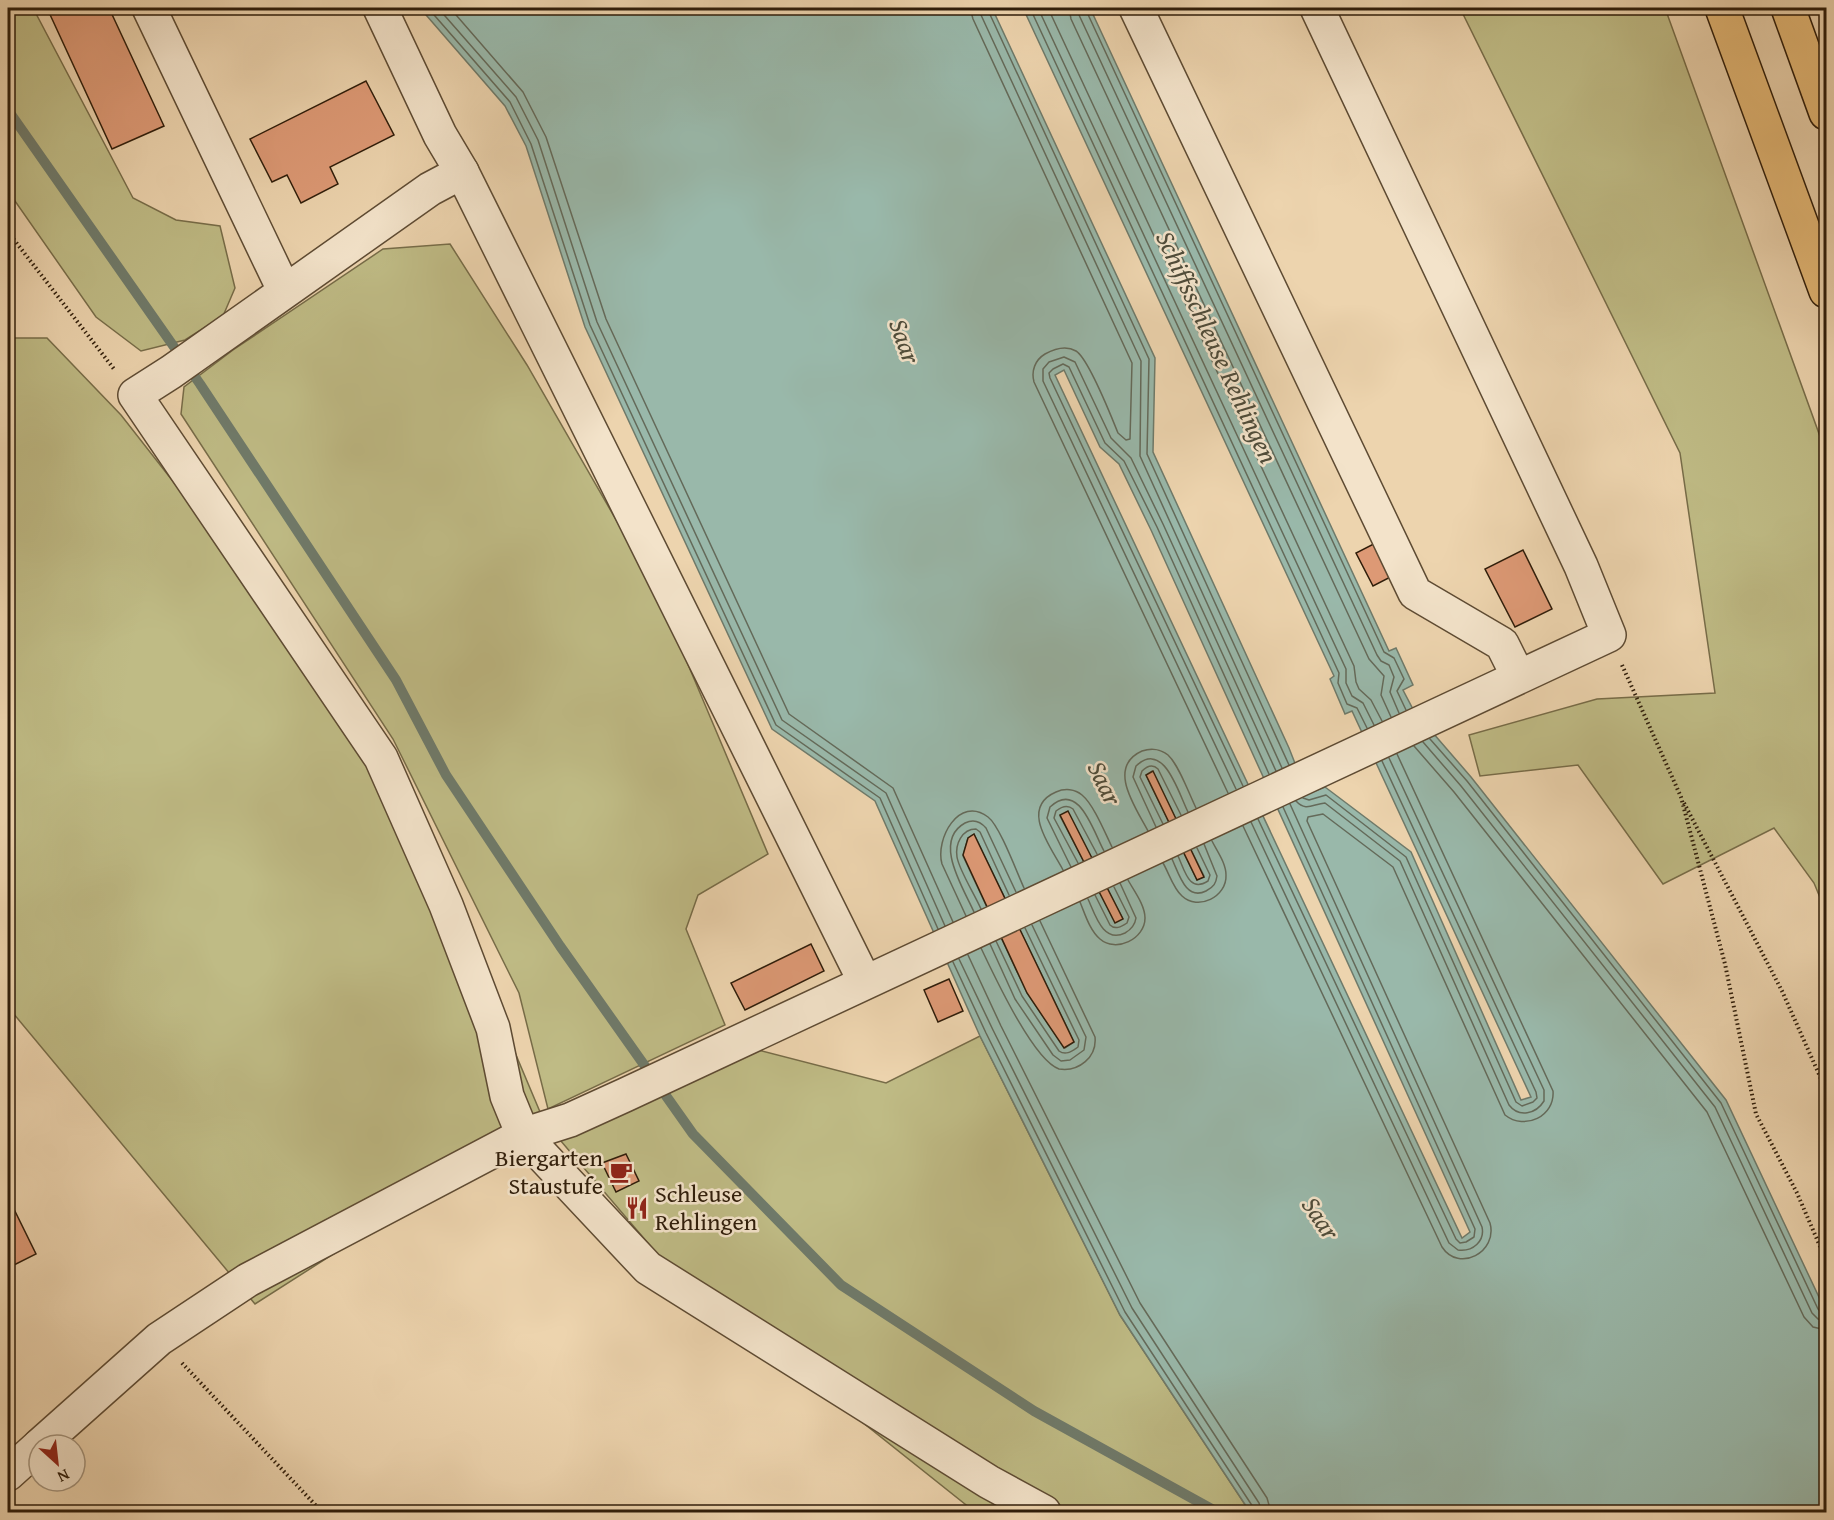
<svg xmlns="http://www.w3.org/2000/svg" width="1834" height="1520" viewBox="0 0 1834 1520" font-family="'Gentium Book Plus',serif">
	<style>
		.green { fill: #bfbb85; stroke: #776c48; stroke-width: 1.5 }
		.water { fill: #99b8aa; stroke: #6f7a6a; stroke-width: 1.5; fill-rule: evenodd }
		.lines { fill: none; stroke-linecap: round; stroke-linejoin: round }
		.shore { stroke: #646a5a; stroke-width: 1.5 }
		.stream { stroke: #6f7a6a; stroke-width: 10 }
		.building { fill: #dd9975; stroke: #2f1d0a; stroke-width: 1.5 }
		.minor-casing { stroke: #5e4b33; stroke-width: 36 }
		.highway-casing { stroke: #2f1d0a; stroke-width: 36 }
		.path { stroke: #2f1d0a; stroke-width: 4; stroke-dasharray: 1.5 3; stroke-linecap: butt }
		.minor { stroke: #f3e3ca; stroke-width: 33 }
		.highway { stroke: #e6ba77; stroke-width: 33 }
		.labels { text-anchor: middle; stroke-width: 5; stroke-linejoin: round; paint-order: stroke }
		.poi-label { font-size: 24px; fill: #2f1d0a; stroke: #f3e3ca; text-anchor: end }
		.water-label { font-size: 26px; font-style: italic; fill: #4f4c3a; stroke: #f3e3ca }
	</style>
	<rect width="100%" height="100%" fill="#edd4ae"/>
	<filter id="stains"><feTurbulence type="fractalNoise" baseFrequency=".00333" numOctaves="4"/><feColorMatrix values="0 0 0 0 .2 0 0 0 0 .09 0 0 0 0 .02 0 0 0 .5 -.17"/></filter>
	<radialGradient id="worn" r=".72"><stop offset=".6" stop-color="#630" stop-opacity="0"/><stop offset="1" stop-color="#630" stop-opacity=".3"/></radialGradient>
	<g class="green">
		<path d="M8,8H33L133,198L176,220L220,226L235,288L223,316L185,340L141,351L96,317L8,191Z"/>
		<path d="M1460,8H1665L1826,453V912L1814,883L1774,828L1663,884L1578,765L1480,776L1469,735L1597,699L1715,693L1680,453Z"/>
		<path d="M450,244L527,365L657,591L768,854L698,895L686,929L725,1025L548,1109L519,993L393,739L181,414L184,387L233,350L383,249Z"/>
		<path d="M8,338H47L121,415L392,761L543,1119L716,1039L886,1083L980,1036L1120,1315L1250,1512H975L670,1269L543,1120L255,1304L8,1007Z"/>
	</g>
	<path class="water" d="M420,8H992L1155,358L1153,452L1289,748L1307,794L1325,787L1411,852L1521,1100L1531,1097L1352,711L1345,714L1330,679L1334,676L1023,8H1090L1389,651L1396,648L1413,685L1403,690L1414,711L1471,777L1726,1100L1826,1312V1512H1250L1120,1315L980,1036L875,801L772,729L585,327L526,146L505,106ZM1064,370L1100,447L1119,464L1151,530L1470,1232L1462,1238L1055,375ZM1152,771L1204,876L1197,880L1146,775ZM1067,812L1123,919L1088,869L1060,816ZM974,834L1074,1042L1065,1048L1027,993L963,856L968,838Z"/>
	<g class="lines">
		<g class="shore">
			<path d="M428,8L510,102L531,144L590,325L776,725L880,798L938,929"/>
			<path d="M438,8L516,97L538,140L597,322L782,720L886,793L945,926"/>
			<path d="M450,8L523,92L546,137L606,319L789,714L893,788L953,922"/>
			<path d="M970,8L973,19L1132,363L1130,439L1126,440L1118,433C1111,416 1089,359 1076,351C1066,345 1054,349 1045,354C1035,360 1031,371 1034,382L1228,793"/>
			<path d="M979,8L981,15L1141,361L1140,456L1282,768"/>
			<path d="M987,8L1149,359L1147,454L1289,765"/>
			<path d="M1030,8L1339,673L1338,683L1347,704L1357,708L1367,728"/>
			<path d="M1038,8L1346,669V683L1352,696L1363,703L1374,725"/>
			<path d="M1048,8L1354,666L1356,682L1359,689L1371,700L1382,721"/>
			<path d="M1069,8L1071,19L1369,659L1384,676L1381,695L1391,717"/>
			<path d="M1078,8L1079,15L1377,655L1381,661L1389,665L1394,677L1390,692L1399,713"/>
			<path d="M1085,8L1384,652L1394,658L1404,679L1397,691L1406,710"/>
			<path d="M1430,739L1467,781L1721,1103L1818,1309L1822,1313H1826"/>
			<path d="M1423,742L1461,786L1715,1107L1812,1313L1818,1319L1826,1321"/>
			<path d="M1414,746L1454,792L1707,1112L1804,1317L1813,1327L1826,1330"/>
			<path d="M1243,786L1050,378L1049,373L1053,369L1063,364L1069,367L1105,443L1124,461L1157,527L1269,774"/>
			<path d="M1236,789L1043,381V369L1049,362L1064,357L1075,362L1111,438L1131,458L1163,524L1276,771"/>
			<path d="M1303,798L1309,800L1326,795L1406,857L1516,1102L1522,1106L1533,1102L1537,1098L1536,1092L1382,761"/>
			<path d="M1296,801C1306,812 1313,804 1325,803L1400,861L1509,1105C1519,1118 1536,1114 1544,1101V1090L1389,758"/>
			<path d="M1258,819L1456,1239L1460,1243L1466,1242L1474,1237L1475,1229L1283,807"/>
			<path d="M1251,822L1449,1243L1458,1250C1473,1252 1485,1241 1482,1227L1290,804"/>
			<path d="M1163,824L1140,777L1142,771C1147,766 1153,764 1158,769L1181,815"/>
			<path d="M1243,826L1442,1247C1459,1273 1498,1252 1490,1223L1307,821L1308,817L1323,814L1393,867L1505,1115C1525,1131 1555,1116 1553,1091L1397,754"/>
			<path d="M1156,827L1133,777L1136,766C1164,740 1178,792 1188,812"/>
			<path d="M1148,831C1136,808 1106,767 1142,751C1151,748 1161,749 1168,755C1179,765 1189,794 1196,808"/>
			<path d="M1178,856C1185,871 1189,893 1208,881L1210,875L1197,848"/>
			<path d="M1172,859C1179,874 1186,901 1206,891C1214,887 1216,883 1217,876L1204,844"/>
			<path d="M1078,863L1054,818L1056,811C1061,807 1067,804 1073,809L1097,854"/>
			<path d="M1163,863C1169,873 1173,888 1182,896C1198,911 1227,897 1226,875C1226,863 1217,851 1212,841"/>
			<path d="M1071,867L1047,818L1050,807C1079,780 1093,831 1104,851"/>
			<path d="M1063,870C1051,847 1019,808 1056,792C1065,788 1075,789 1082,795C1094,805 1105,833 1112,847"/>
			<path d="M1095,895L1110,925C1115,930 1121,927 1127,923L1129,917L1114,887"/>
			<path d="M1088,899C1095,914 1103,944 1125,933C1132,929 1135,925 1136,918L1120,883"/>
			<path d="M1080,902C1085,914 1090,931 1100,939C1116,953 1145,939 1145,918C1145,905 1134,891 1128,880"/>
			<path d="M981,909C975,895 959,870 957,857C955,844 962,829 976,829L980,832L1009,895"/>
			<path d="M974,912C964,889 932,841 965,823C973,819 980,821 986,828L1016,892"/>
			<path d="M966,916L942,864C935,839 959,795 988,817C1000,826 1017,873 1024,888"/>
			<path d="M996,941L1022,996L1059,1051C1066,1056 1072,1051 1078,1047L1079,1040L1025,928"/>
			<path d="M990,944L1015,999L1053,1055L1061,1061L1070,1060L1084,1050L1086,1037L1032,925"/>
			<path d="M981,948C994,975 1033,1060 1059,1069C1079,1072 1097,1057 1095,1037L1040,921"/>
			<path d="M968,955L1001,1026L1140,1303L1267,1498L1271,1512"/>
			<path d="M959,959L993,1030L1132,1308L1259,1503L1262,1512"/>
			<path d="M953,962L986,1033L1125,1312L1253,1507L1254,1512"/>
		</g>
		<path class="stream" d="M8,110L200,384L396,680L446,775L560,946L693,1134L841,1285L1034,1411L1217,1512"/>
	</g>
	<g class="building">
		<path d="M47,8H109L164,126L112,149Z"/>
		<path d="M366,81L394,135L330,167L338,184L301,203L287,175L272,182L250,139Z"/>
		<path d="M1395,533L1412,566L1373,586L1356,553Z"/>
		<path d="M1523,550L1552,609L1515,627L1485,569Z"/>
		<path d="M1153,771L1204,877L1197,880L1146,775Z"/>
		<path d="M1068,811L1123,919L1115,923L1060,815Z"/>
		<path d="M974,834L1074,1042L1064,1048L1027,993L963,855L968,838Z"/>
		<path d="M811,944L824,971L745,1010L731,983Z"/>
		<path d="M949,979L963,1011L938,1022L924,990Z"/>
		<path d="M626,1154L639,1181L616,1192L602,1163Z"/>
		<path d="M8,1197L36,1254L8,1268Z"/>
	</g>
	<g class="lines">
		<g class="minor-casing">
			<g id="minor">
				<path d="M149,8L284,290"/>
				<path d="M380,8L440,135L462,172"/>
				<path d="M1136,8L1415,593L1502,644L1518,676"/>
				<path d="M865,982L462,172L430,189L171,372L135,395L381,758L446,905L493,1028L507,1096L523,1135L648,1268L989,1482L1044,1512"/>
				<path d="M40,1445L159,1339L248,1280L523,1135L570,1120L625,1095L1609,635L1581,566L1317,8"/>
				<path d="M8,1474L39,1446"/>
			</g>
		</g>
		<g class="highway-casing">
			<g id="highway">
				<path d="M1722,8L1826,291"/>
				<path d="M1788,8L1826,113"/>
			</g>
		</g>
		<g class="path">
			<path d="M8,232L114,369"/>
			<path d="M1622,665L1681,797L1725,964L1756,1114L1797,1193L1826,1260"/>
			<path d="M1684,803L1782,991L1826,1090"/>
			<path d="M182,1363L322,1512"/>
		</g>
		<use href="#minor" class="minor"/>
		<use href="#highway" class="highway"/>
	</g>
	<defs>
		<g id="cafe-bare" transform="scale(1.8)"><path d="M-5.5-4.5H6V0H3Q3 3.5 0 3.5H-2.5Q-5.5 3.5-5.5 0ZM3-3.2v2h1.7v-2ZM-6 4.5H4V6H-6Z" fill="#8f2418" stroke="#f3e3ca" stroke-width="2.5" paint-order="stroke"/></g>
		<g id="restaurant-bare" transform="scale(1.8)"><path d="M-5-6h1v4h1v-4h1v4h1v-4h1v5L-1.5 .5V6h-2V.5L-5-1ZM5-6V6H3V1.5H1.5Q1.5-4 5-6Z" fill="#8f2418" stroke="#f3e3ca" stroke-width="2.5" paint-order="stroke"/></g>
	</defs>
	<g fill-rule="evenodd">
		<use href="#cafe-bare" x="621" y="1172"/>
		<use href="#restaurant-bare" x="637" y="1208"/>
	</g>
	<g class="labels">
		<g class="poi-label">
			<text x="603" y="1166">Biergarten<tspan x="603" dy="28">Staustufe</tspan></text>
			<text x="655" y="1202" text-anchor="start">Schleuse<tspan x="655" dy="28">Rehlingen</tspan></text>
		</g>
		<g class="water-label">
			<text transform="translate(905 341) rotate(70)" y="9">Saar</text>
			<text transform="translate(1217 347) rotate(65)" y="9">Schiffsschleuse Rehlingen</text>
			<text transform="translate(1105 783) rotate(64)" y="9">Saar</text>
			<text transform="translate(1321 1218) rotate(56)" y="9">Saar</text>
		</g>
	</g>
	<rect width="1834" height="1520" fill="none" stroke="#edd4ae" stroke-width="30"/>
	<rect x="9" y="9" width="1816" height="1502" fill="none" stroke="#2f1d0a" stroke-width="3"/>
	<rect x="15" y="15" width="1804" height="1490" fill="none" stroke="#2f1d0a" stroke-width="1.5"/>
	<g transform="translate(57 1463) rotate(153)"><circle r="28" fill="#f3e3ca" stroke="#a5947d" stroke-width="1.5"/>
	<path d="M0-4.5L10 22L0 15L-10 22Z" fill="#8f2418"/>
	<text y="-9" font-size="16" font-weight="bold" text-anchor="middle" fill="#2f1d0a">N</text>
	</g>
	<rect width="100%" height="100%" filter="url(#stains)"/>
	<rect width="100%" height="100%" fill="url(#worn)"/>
</svg>
